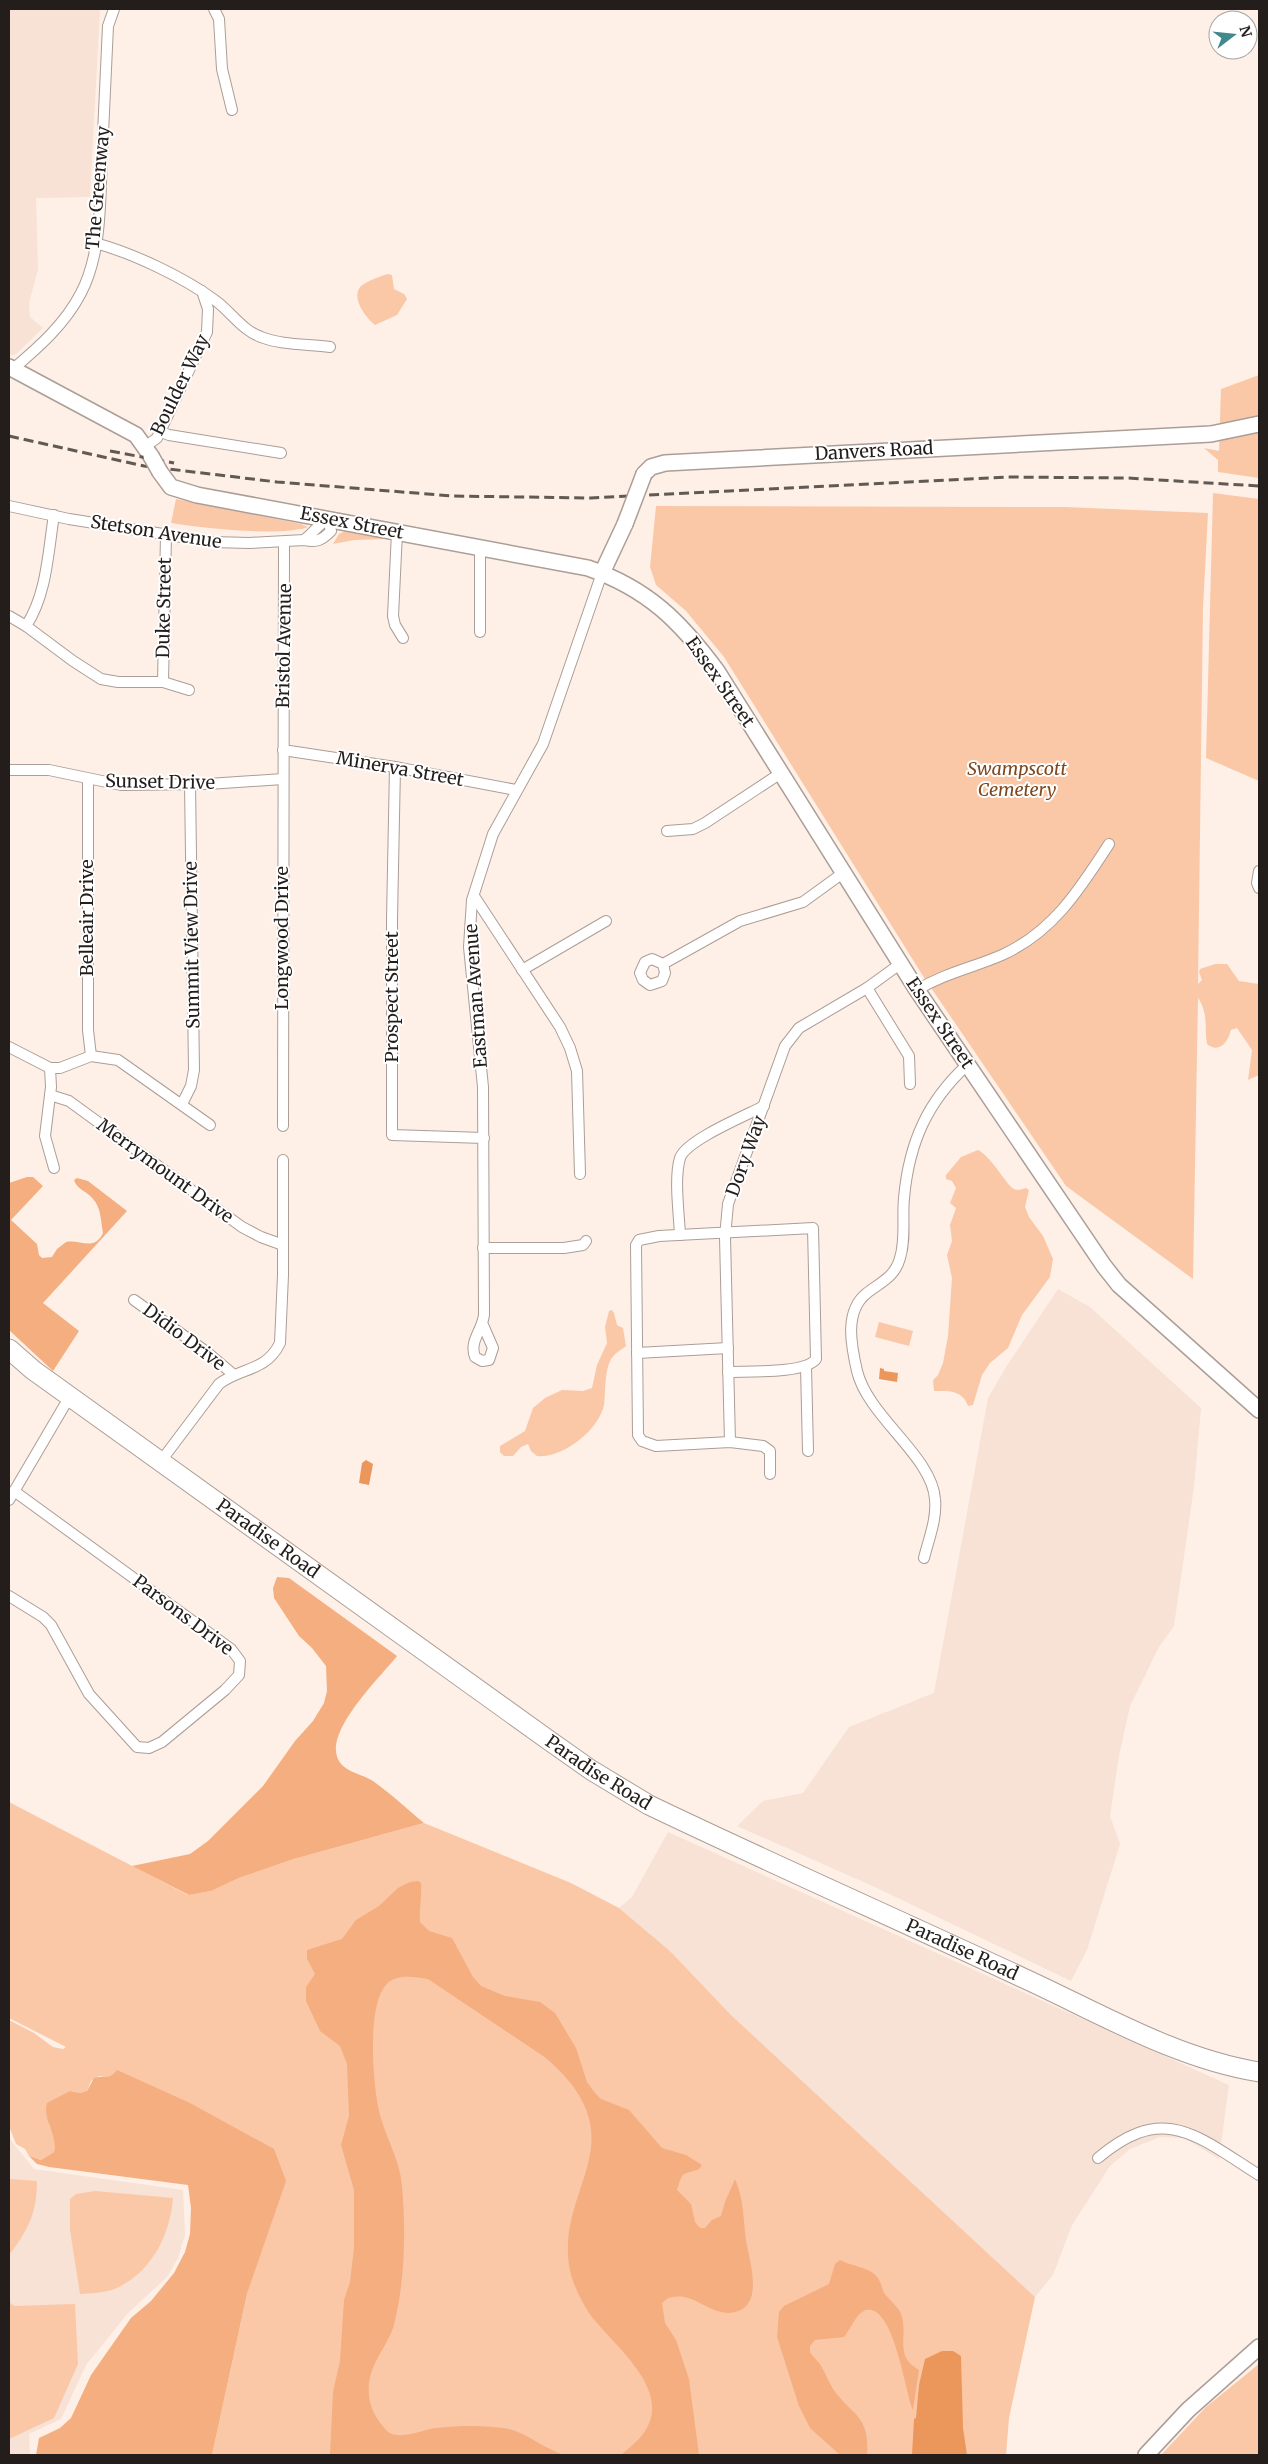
<svg xmlns="http://www.w3.org/2000/svg" width="1268" height="2464" viewBox="0 0 1268 2464" font-family="Merriweather,serif">
	<style>
		.built { fill: #f7e2d5 }
		.green { fill: #fac8a7 }
		.forest { fill: #f4ae80 }
		.water { fill: #eb965b }
		.lines { fill: none; stroke-linecap: round; stroke-linejoin: round }
		.street-casing { stroke: #ab9e96; stroke-width: 12 }
		.secondary-casing { stroke: #ab9e96; stroke-width: 18 }
		.highway-casing { stroke: #ab9e96; stroke-width: 21 }
		.street { stroke: #fff; stroke-width: 10 }
		.secondary { stroke: #fff; stroke-width: 15 }
		.highway { stroke: #fff; stroke-width: 19 }
		.rail { stroke: #605954; stroke-width: 3; stroke-dasharray: 10 5; stroke-linecap: butt }
		.secondary-bridge-casing { stroke: #ab9e96; stroke-width: 18; stroke-linecap: butt }
		.secondary-bridge { stroke: #fff; stroke-width: 15 }
		.labels { text-anchor: middle; stroke-width: 4; stroke-linejoin: round; paint-order: stroke }
		.street-label { font-size: 18px; fill: #231e1b; stroke: #fff }
		.park-label { font-size: 18px; font-style: italic; fill: #7f471d; stroke: #fff }
	</style>
	<rect width="100%" height="100%" fill="#fef0e7"/>
	<g class="built">
		<path d="M9,9H100L90,197L36,198L38,270L29,302L30,317L43,328L16,354L12,355H9Z"/>
		<path d="M1058,1289L1090,1307L1201,1408L1194,1487L1174,1626L1159,1647L1130,1706L1119,1756L1110,1816L1120,1844L1087,1950L1071,1981L879,1889L737,1826L763,1801L803,1793L849,1727L934,1693L988,1398L1006,1367Z"/>
		<path d="M668,1832L1229,2085L1219,2159L1184,2138L1160,2137L1130,2149L1110,2166L1072,2225L1053,2275L1035,2297L731,2015L670,1951L619,1908L632,1897Z"/>
		<path d="M9,2138L34,2169L183,2190L185,2235L178,2258L167,2277L128,2313L86,2365L61,2419L29,2434L30,2455H9Z"/>
	</g>
	<g class="green">
		<path d="M387,274L392,275L394,289L404,294L407,299L397,315L375,325C366,318 350,297 361,286C367,281 379,277 387,274Z"/>
		<path d="M1259,375V478L1218,472V460L1204,448L1219,451L1221,389Z"/>
		<path d="M1213,493L1259,499V781L1206,758Z"/>
		<path d="M176,499L301,524L308,527C280,537 202,528 171,523Z"/>
		<path d="M656,506L1065,507L1208,513L1203,608L1198,984L1202,980L1199,972L1200,969L1215,964H1227L1239,981L1259,984V1075L1248,1080L1252,1050L1237,1028L1231,1030C1228,1042 1219,1054 1207,1044C1204,1028 1209,1014 1198,998L1193,1279L1066,1186L923,976L724,657L686,611L656,585L650,567Z"/>
		<path d="M345,531L382,538L386,539L354,540L333,544L339,534Z"/>
		<path d="M978,1150C992,1157 1007,1186 1014,1189C1018,1191 1022,1189 1026,1188L1029,1190L1025,1207L1029,1217L1043,1236L1053,1259L1050,1277L1022,1315L1008,1348L990,1363L982,1375L973,1405L968,1406C962,1390 950,1391 934,1391L933,1380L938,1375L943,1363L948,1336L952,1278L947,1255L952,1241L950,1225L956,1208L950,1203L956,1188L952,1181L946,1179V1175L961,1157Z"/>
		<path d="M612,1310L614,1313L617,1325L623,1328L626,1346C621,1350 615,1353 611,1359C604,1373 606,1389 604,1405C599,1430 562,1459 537,1456L531,1451L528,1444L521,1447L513,1456H504L500,1452V1446L525,1431L533,1408L545,1398L562,1390L583,1391L592,1388L597,1365L607,1343L605,1327L609,1311Z"/>
		<path d="M879,1322L913,1331L909,1346L875,1337Z"/>
		<path d="M9,1802L188,1895L211,1891L239,1878L294,1859L424,1823L571,1883L619,1908L670,1951L731,2015L1035,2297L1009,2418L1006,2455H212L247,2294L285,2181L114,2074L107,2077L99,2076L91,2081L87,2091L80,2093L70,2091L49,2125C55,2134 56,2142 54,2152L41,2160L29,2156L25,2149L16,2144L9,2126V2020L34,2033L53,2047L63,2049L66,2047L9,2018Z"/>
		<path d="M9,2179L37,2181C37,2213 28,2230 9,2255Z"/>
		<path d="M95,2191L173,2198C170,2234 153,2270 119,2287C107,2293 93,2293 80,2294L70,2230V2199L76,2194Z"/>
		<path d="M9,2302L14,2306L75,2304L78,2364L54,2418L9,2439Z"/>
		<path d="M1259,2364V2455H1161L1206,2407Z"/>
	</g>
	<g class="forest">
		<path d="M27,1177H33L43,1186L11,1220L37,1244L39,1255L42,1258L52,1257L57,1249L66,1242C80,1239 94,1252 103,1233C101,1222 101,1207 93,1199C87,1191 77,1190 74,1180L77,1178L88,1181L127,1211L43,1303L79,1331L53,1371L9,1330V1183Z"/>
		<path d="M277,1577L289,1578L397,1656C381,1677 316,1738 342,1765C350,1773 364,1775 373,1781C390,1793 407,1809 424,1823L294,1859L239,1878L211,1891L189,1895L132,1866L190,1854L208,1841L263,1786L295,1741L313,1721L324,1703L327,1691L326,1666L312,1648L299,1636L274,1598L273,1588Z"/>
		<path d="M418,1881L421,1883C422,1896 419,1909 420,1922L429,1931L452,1938L473,1977L481,1986L505,1996L540,2002L555,2013L576,2048L587,2082L595,2093L601,2099L629,2110L662,2148L686,2155L702,2165L699,2169C681,2176 684,2169 677,2190L691,2204L695,2222L700,2228H705L712,2220L721,2216L725,2202L735,2179C744,2199 743,2218 746,2240C749,2260 765,2305 735,2312C716,2317 701,2300 684,2297C679,2296 673,2297 668,2298L662,2303L665,2323L676,2340L689,2379L699,2455H621C628,2449 637,2442 643,2434C676,2390 611,2344 589,2313C582,2302 575,2288 571,2275C550,2189 644,2143 546,2058L428,1979C417,1977 404,1975 394,1979C364,1990 373,2084 379,2111C385,2137 400,2159 402,2186C406,2232 405,2280 394,2325C388,2345 371,2362 369,2384C367,2403 374,2417 387,2431C396,2440 419,2432 430,2429C452,2425 487,2425 509,2429C528,2434 545,2449 564,2455H330L333,2392L340,2361L344,2300L350,2282L354,2248V2190L341,2145L349,2116L347,2064L340,2046L320,2031L306,2001V1987L315,1974L307,1959V1950L342,1939L356,1920L379,1906L398,1888L410,1882Z"/>
		<path d="M117,2070L190,2103L274,2149L286,2181L247,2294L212,2455H36L39,2438L60,2428L71,2418L91,2375L131,2318L151,2301L174,2273L185,2252L190,2234L191,2208L188,2185L49,2167L37,2164L29,2156L41,2160L54,2152C58,2134 42,2120 47,2103L70,2091L80,2093L87,2091L94,2078C103,2075 110,2080 117,2070Z"/>
		<path d="M840,2260C852,2267 869,2266 878,2278C881,2283 882,2288 884,2293C889,2300 898,2306 901,2314C909,2335 893,2356 919,2370L913,2410C905,2392 894,2304 866,2310C856,2313 851,2329 844,2337L815,2340L810,2346V2352C813,2357 817,2360 820,2364C825,2372 828,2381 833,2389C852,2416 870,2415 867,2455H840L810,2428L799,2406L777,2337L779,2312L784,2306L829,2284L835,2264Z"/>
	</g>
	<g class="water">
		<path d="M880,1368L884,1369V1371L898,1373L897,1382L879,1379Z"/>
		<path d="M366,1460L373,1464L369,1485L359,1483L362,1463Z"/>
		<path d="M942,2351H953L961,2356L963,2428L967,2455H912L914,2419L916,2418L919,2385L925,2359Z"/>
	</g>
	<g class="lines">
		<g class="street-casing">
			<g id="street">
				<path d="M214,9L219,19L222,69L232,110"/>
				<path d="M95,243C133,253 185,278 216,301C232,313 242,330 261,337C281,345 308,344 330,347"/>
				<path d="M13,369C39,347 65,324 81,293C102,253 100,199 102,155C104,112 106,69 108,26L114,9"/>
				<path d="M161,432L169,435L281,453"/>
				<path d="M146,446L157,438L207,332L208,309L202,291"/>
				<path d="M9,506L69,519L213,542L249,543L304,540C317,543 322,540 331,531L328,519C318,525 313,533 304,540"/>
				<path d="M397,532L393,616L395,625L403,638"/>
				<path d="M480,547V632"/>
				<path d="M9,616L26,626C47,594 48,552 54,515"/>
				<path d="M26,626L73,661L101,679L118,682H163L189,690"/>
				<path d="M163,682L166,535"/>
				<path d="M283,750L395,767L516,790"/>
				<path d="M395,767L392,919V1135L484,1138"/>
				<path d="M9,770H49L121,785L208,784L283,779"/>
				<path d="M88,779V1030L91,1056"/>
				<path d="M667,831L693,829L705,823L781,773"/>
				<path d="M1259,871L1257,883L1259,888"/>
				<path d="M474,896L560,1027L570,1048L577,1071L580,1174"/>
				<path d="M663,964L665,973L662,981L650,985L643,980L640,973L645,962L652,959L663,964L740,921L803,902L843,873"/>
				<path d="M522,970L606,921"/>
				<path d="M867,988L909,1056L910,1084"/>
				<path d="M917,990C945,973 972,968 1002,955C1053,932 1080,889 1109,844"/>
				<path d="M9,1047L50,1068H60L91,1056L118,1060L210,1125"/>
				<path d="M50,1068L51,1087L45,1136L54,1168"/>
				<path d="M50,1095L69,1101L242,1227L261,1237L283,1245"/>
				<path d="M182,1104L191,1086L194,1070L190,784"/>
				<path d="M283,1126L284,542"/>
				<path d="M680,1235C679,1213 674,1178 680,1158C686,1140 747,1115 764,1106"/>
				<path d="M483,1248H564L583,1245L586,1241"/>
				<path d="M134,1300L208,1353L234,1375"/>
				<path d="M483,1325L493,1348L489,1360L482,1361L475,1357C469,1341 482,1331 484,1315L483,1087L469,947L472,900L493,834L543,744L602,573"/>
				<path d="M637,1353L728,1348"/>
				<path d="M806,1367L808,1451"/>
				<path d="M728,1372C748,1371 805,1374 816,1359L813,1228L659,1236L639,1240L636,1245L638,1435L642,1441L656,1446L730,1442L763,1446L770,1451V1474"/>
				<path d="M730,1442L725,1237L728,1204L785,1046L799,1028L867,988L900,964"/>
				<path d="M161,1461L219,1384C241,1367 266,1372 280,1343L283,1275V1160"/>
				<path d="M9,1500L70,1396"/>
				<path d="M924,1558C929,1538 937,1519 935,1499C932,1456 868,1417 857,1371C851,1345 844,1311 867,1293C881,1282 895,1277 900,1258C906,1239 902,1218 904,1198C909,1143 927,1102 967,1065"/>
				<path d="M9,1596L43,1617L51,1625L89,1694L137,1747L149,1748L162,1742L225,1690L239,1675L240,1661L231,1649L14,1491"/>
				<path d="M1098,2158C1164,2102 1197,2136 1259,2175"/>
			</g>
		</g>
		<g class="secondary-casing">
			<g id="secondary">
				<path d="M9,367L136,435L151,456"/>
				<path d="M160,472L171,487L197,495L588,568C648,589 680,621 717,671L917,990L1104,1266L1119,1285L1259,1410"/>
				<path d="M644,474L651,467L665,463L1211,434L1259,424"/>
				<path d="M602,573L625,524"/>
				<path d="M1146,2455L1188,2410L1259,2347"/>
			</g>
		</g>
		<g class="highway-casing">
			<g id="highway">
				<path id="s1" d="M9,1349L33,1370L547,1739L591,1770L649,1805C772,1864 897,1919 1021,1977C1098,2012 1174,2058 1259,2072"/>
			</g>
		</g>
		<use href="#street" class="street"/>
		<use href="#secondary" class="secondary"/>
		<use href="#highway" class="highway"/>
		<g class="rail">
			<path d="M9,436L144,466L277,482L453,496L591,498L1008,477L1127,478L1259,486"/>
			<path d="M110,451L174,463"/>
		</g>
		<g class="secondary-bridge-casing">
			<g id="secondary-bridge">
				<path d="M151,456L160,472"/>
				<path d="M625,524L644,474"/>
			</g>
		</g>
		<use href="#secondary-bridge" class="secondary-bridge"/>
	</g>
	<g class="labels">
		<g class="street-label">
			<text transform="translate(98 188) rotate(-85)" y="6">The Greenway</text>
			<text transform="translate(180 385) rotate(-64)" y="6">Boulder Way</text>
			<text transform="translate(874 451) rotate(-3)" y="6">Danvers Road</text>
			<text transform="translate(352 523) rotate(11)" y="6">Essex Street</text>
			<text transform="translate(156 532) rotate(9)" y="6">Stetson Avenue</text>
			<text transform="translate(164 608) rotate(-89)" y="6">Duke Street</text>
			<text transform="translate(284 646) rotate(-89)" y="6">Bristol Avenue</text>
			<text transform="translate(720 682) rotate(55)" y="6">Essex Street</text>
			<text transform="translate(400 769) rotate(10)" y="6">Minerva Street</text>
			<text transform="translate(160 782) rotate(1)" y="6">Sunset Drive</text>
			<text transform="translate(87 918) rotate(-90)" y="6">Belleair Drive</text>
			<text transform="translate(282 938) rotate(-90)" y="6">Longwood Drive</text>
			<text transform="translate(192 945) rotate(-91)" y="6">Summit View Drive</text>
			<text transform="translate(476 996) rotate(-94)" y="6">Eastman Avenue</text>
			<text transform="translate(392 997) rotate(-90)" y="6">Prospect Street</text>
			<text transform="translate(940 1023) rotate(56)" y="6">Essex Street</text>
			<text transform="translate(746 1156) rotate(-70)" y="6">Dory Way</text>
			<text transform="translate(165 1171) rotate(36)" y="6">Merrymount Drive</text>
			<text transform="translate(184 1337) rotate(37)" y="6">Didio Drive</text>
			<text dy="6" stroke="none"><textPath href="#s1" startOffset="321">Paradise Road</textPath></text>
			<text transform="translate(183 1615) rotate(37)" y="6">Parsons Drive</text>
			<text dy="6" stroke="none"><textPath href="#s1" startOffset="726">Paradise Road</textPath></text>
			<text dy="6" stroke="none"><textPath href="#s1" startOffset="1131">Paradise Road</textPath></text>
		</g>
		<g class="park-label">
			<text x="1017" y="775">Swampscott<tspan x="1017" dy="21">Cemetery</tspan></text>
		</g>
	</g>
	<rect width="1268" height="2464" fill="none" stroke="#231e1b" stroke-width="20"/>
	<g transform="translate(1233 35) rotate(74)"><circle r="24" fill="#ffffff" stroke="#a7a5a4"/>
	<path d="M0-4L9 19L0 12L-9 19Z" fill="#41898c"/>
	<text y="-8" font-size="14" font-weight="bold" text-anchor="middle" fill="#231e1b">N</text>
	</g>
</svg>
